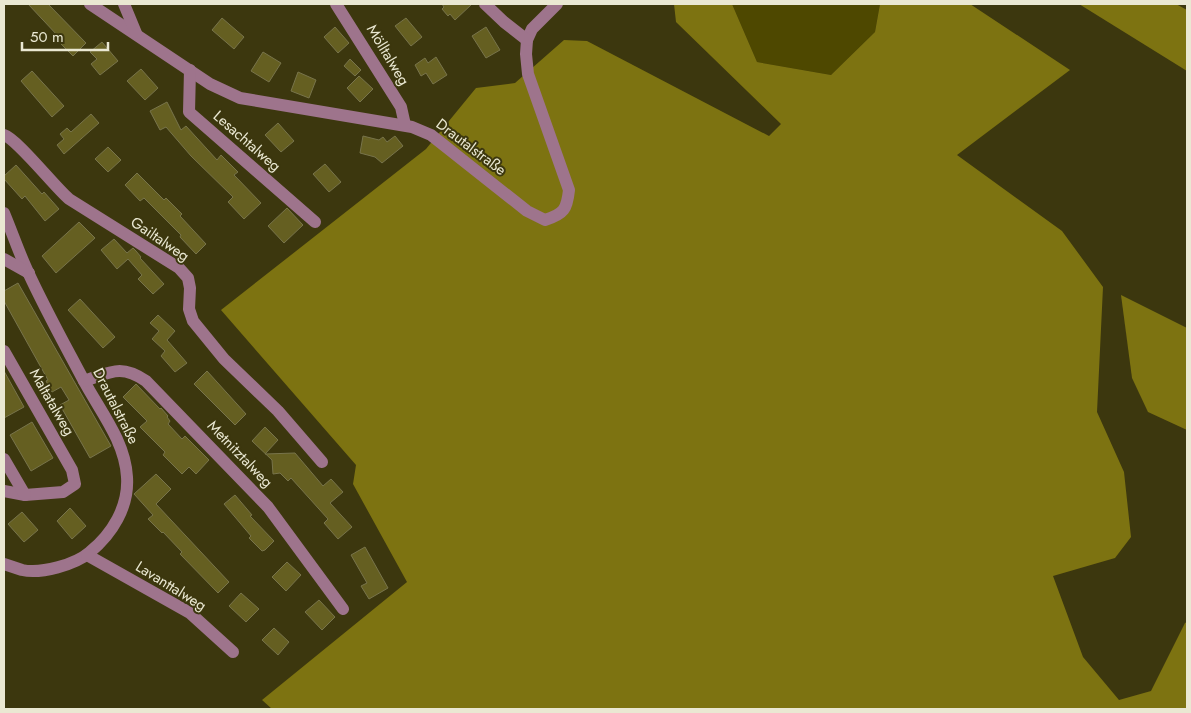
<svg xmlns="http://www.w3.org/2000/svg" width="1191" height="713" viewBox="0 0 1191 713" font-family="Jost,sans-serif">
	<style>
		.green { fill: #4e4800 }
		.forest { fill: #7d7311 }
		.building { fill: #655f21; stroke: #78744b }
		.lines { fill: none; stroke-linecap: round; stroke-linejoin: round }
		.minor { stroke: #9e748c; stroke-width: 12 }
		.labels { text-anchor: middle; stroke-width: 4; stroke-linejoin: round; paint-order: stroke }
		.street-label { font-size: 15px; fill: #eae8d2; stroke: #3c370e }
	</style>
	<rect width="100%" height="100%" fill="#3c370e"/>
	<path class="green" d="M732,4H880L875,32L831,75L757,62Z"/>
	<g class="forest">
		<path d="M674,4H732L757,62L831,75L875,32L880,4H970L1070,70L957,155L1062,231L1103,287L1097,412L1124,472L1131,537L1115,558L1053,576L1083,657L1119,700L1151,691L1185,623L1187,622V709H272L262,700L407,582L353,484L356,465L221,310L426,149L476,88L515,83L564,40L587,41L769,136L781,124L676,22Z"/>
		<path d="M1079,4H1176L1187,10V71Z"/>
		<path d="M1121,295L1187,328V430L1148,412L1132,378Z"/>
	</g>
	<g class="building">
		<path d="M28,4H48L86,43L73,56L56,39L58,36Z"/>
		<path d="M442,4H472L455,20L450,14L448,16L442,9L444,7Z"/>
		<path d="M222,18L244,37L234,49L212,30Z"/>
		<path d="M406,18L422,37L411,46L395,26Z"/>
		<path d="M335,27L349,43L338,53L324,37Z"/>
		<path d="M486,27L500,50L486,58L472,36Z"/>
		<path d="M102,42L118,61L100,75L91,64L97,59L90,52Z"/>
		<path d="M263,52L281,63L269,82L251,71Z"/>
		<path d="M436,57L447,75L433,84L426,73L421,76L415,65L425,58L428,63Z"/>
		<path d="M350,59L361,70L355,76L344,66Z"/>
		<path d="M141,69L158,88L145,100L127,81Z"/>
		<path d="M32,71L64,106L52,117L21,81Z"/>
		<path d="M298,72L316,80L309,98L291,91Z"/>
		<path d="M359,76L373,89L360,102L347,88Z"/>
		<path d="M167,102L181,130L186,126L217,160L221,155L238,172L234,175L261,203L244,219L228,202L233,197L191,156L166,127L160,130L150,111Z"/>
		<path d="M91,114L99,123L64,154L57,145L64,139L60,134L67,128L71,132Z"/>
		<path d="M278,123L294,141L281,152L265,135Z"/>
		<path d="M363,136L379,140L383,137L387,142L395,136L403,146L382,163L375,157L360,153Z"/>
		<path d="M108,147L121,160L108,172L95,159Z"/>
		<path d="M325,164L341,182L329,192L313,174Z"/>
		<path d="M16,165L42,194L44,192L59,209L45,221L25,196L22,199L4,179V176Z"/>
		<path d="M137,173L164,200L166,198L182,214L180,216L206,244L196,254L180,237L181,235L144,198L140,201L125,185Z"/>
		<path d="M287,208L303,225L284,243L268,226Z"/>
		<path d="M79,222L95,238L56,273L42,256Z"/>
		<path d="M114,239L127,253L133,248L136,251L141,257L140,258L164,284L153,294L138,279L142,275L128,259L117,269L101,250Z"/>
		<path d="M18,283L111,446L90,458L60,405L69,400L61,387L52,392L46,381L48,380L4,301V291Z"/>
		<path d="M80,299L115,337L103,348L68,310Z"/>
		<path d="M158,315L175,331L167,340L187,363L175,372L161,356L165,351L152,339L159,331L150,323Z"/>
		<path d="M4,371L24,407L4,418Z"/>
		<path d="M207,371L246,414L235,425L194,384Z"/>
		<path d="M136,384L160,409L161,408L168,416L167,417L170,421L168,424L182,439L185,436L209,460L196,474L189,467L182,474L163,455L165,452L140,427L147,421L123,397Z"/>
		<path d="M32,422L53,458L31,471L10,435Z"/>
		<path d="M265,427L278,440L265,454L295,453L323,486L331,479L343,492L330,503L352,527L338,539L324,523L328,519L291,478L288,481L280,473L273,474L272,460L252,441Z"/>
		<path d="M156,474L171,489L156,504L229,582L218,593L180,554L182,552L163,532L162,533L148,519L153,515L134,494Z"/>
		<path d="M235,495L252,515L250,516L274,541L265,550L262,551L249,538L251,536L224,504Z"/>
		<path d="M70,508L86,526L72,539L57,521Z"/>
		<path d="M22,512L38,530L24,542L8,524Z"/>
		<path d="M365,547L388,588L369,599L361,586L367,583L351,555Z"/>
		<path d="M287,562L301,575L286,591L272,577Z"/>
		<path d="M241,593L259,609L246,622L229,606Z"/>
		<path d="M319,600L335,617L322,630L305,612Z"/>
		<path d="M274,628L289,642L278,655L262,640Z"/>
	</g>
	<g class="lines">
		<g class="minor">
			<path d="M90,4L210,84L240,98L412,127L431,135L527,211L545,220C564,214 567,209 569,190L528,74L526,54L527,40L532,29L557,4"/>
			<path d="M124,4L136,33"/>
			<path d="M336,4L401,107L405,125"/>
			<path d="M485,4L504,22L527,40"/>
			<path d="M190,70L189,112L315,222"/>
			<path d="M4,135C17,139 54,186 69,199L179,268L188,278L190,288L189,309L193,321L224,359L278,411L322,462"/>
			<path d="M4,213C12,232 19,253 28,272C45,309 65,345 84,381C100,411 125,441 127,477C129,507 112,534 90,552C75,565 41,574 22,570C16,568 10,566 4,564"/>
			<path d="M4,259L29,273"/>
			<path d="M4,351L72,470L75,484L63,492L25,495L4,491"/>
			<path d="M84,381C111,372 121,364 146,381L268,507L343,609"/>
			<path d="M4,459L25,495"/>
			<path d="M87,555L190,613L233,652"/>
		</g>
	</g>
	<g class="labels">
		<g class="street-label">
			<text transform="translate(388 55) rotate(59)" y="5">Mölltalweg</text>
			<text transform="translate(247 141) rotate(41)" y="5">Lesachtalweg</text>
			<text transform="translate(471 147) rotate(37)" y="5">Drautalstraße</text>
			<text transform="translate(160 239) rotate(34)" y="5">Gailtalweg</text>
			<text transform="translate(52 402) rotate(60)" y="5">Maltatalweg</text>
			<text transform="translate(116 406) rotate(63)" y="5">Drautalstraße</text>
			<text transform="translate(240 454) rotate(46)" y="5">Metnitztalweg</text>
			<text transform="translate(171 586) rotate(32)" y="5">Lavanttalweg</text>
		</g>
	</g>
	<rect width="1191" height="713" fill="none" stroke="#eae8d2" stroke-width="10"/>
	<path d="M22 42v8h86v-8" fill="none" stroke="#eae8d2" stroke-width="2.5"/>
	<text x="30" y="42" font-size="15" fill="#eae8d2" stroke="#3c370e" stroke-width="4" paint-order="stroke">50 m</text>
</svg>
